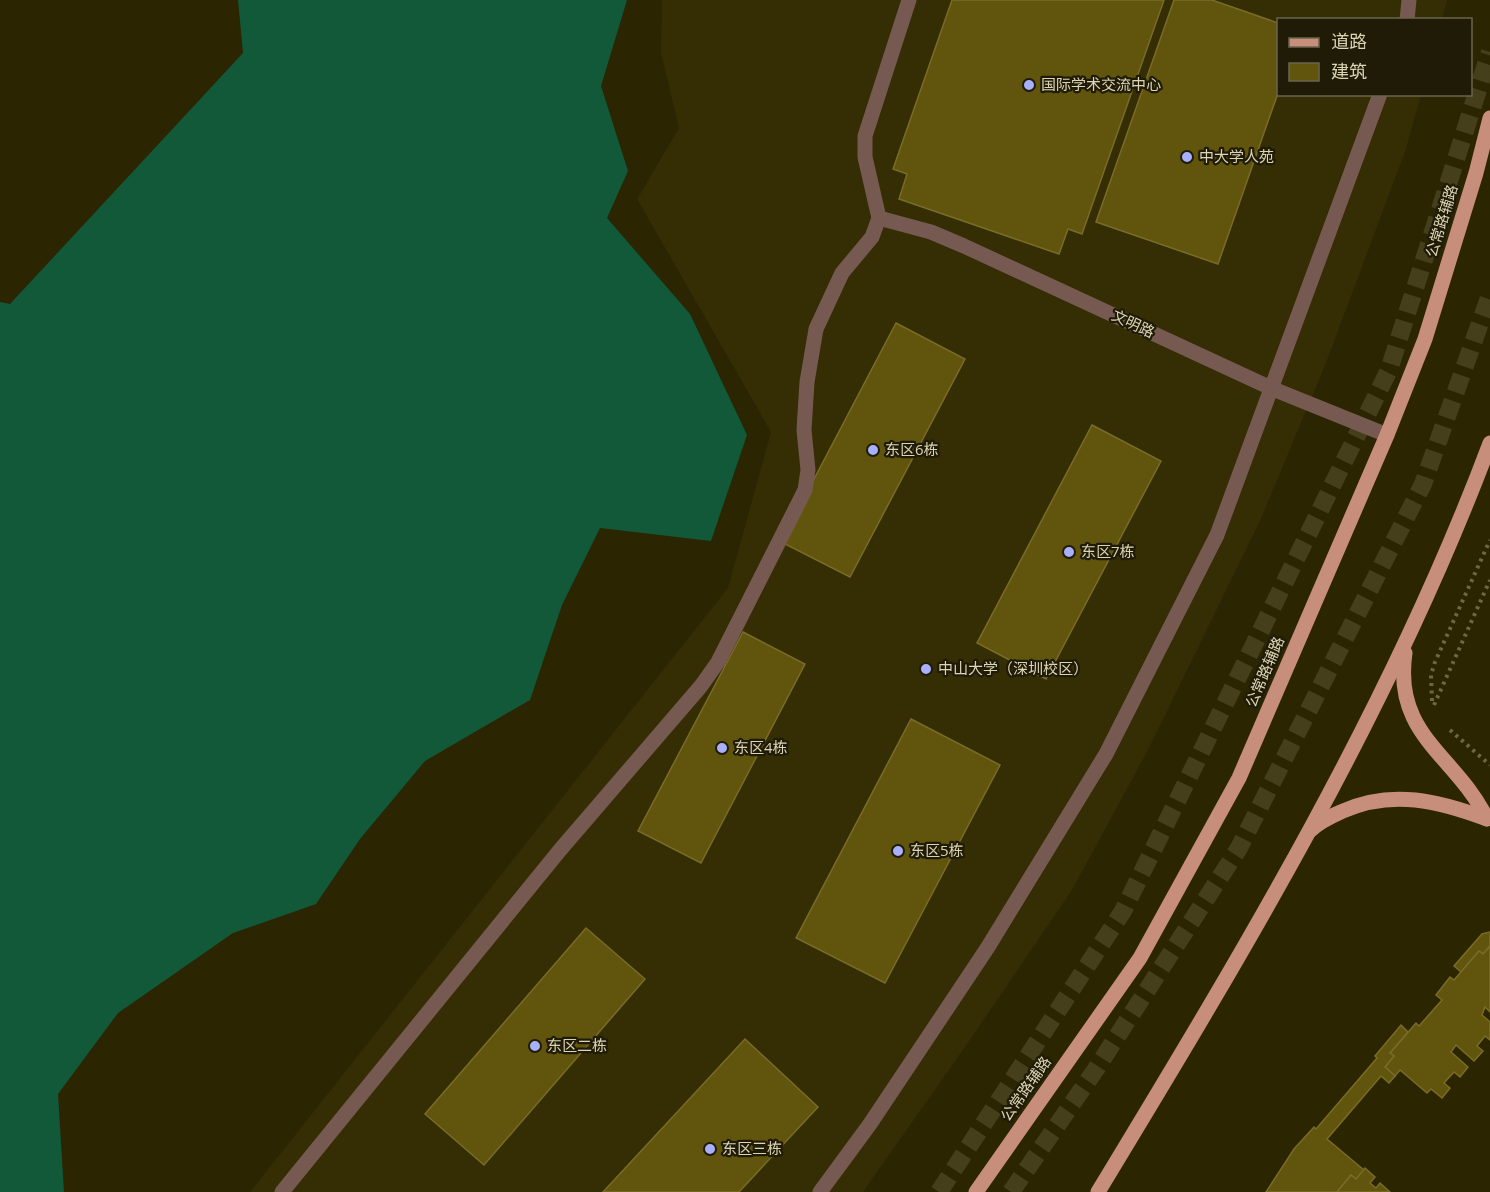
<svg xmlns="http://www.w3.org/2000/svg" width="1490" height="1192" viewBox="0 0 1490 1192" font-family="'Open Sans','Noto Sans SC',sans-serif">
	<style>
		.built { fill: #352d04 }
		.forest { fill: #115939 }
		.building { fill: #61550d; stroke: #796c29; stroke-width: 1.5 }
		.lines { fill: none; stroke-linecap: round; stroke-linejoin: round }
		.highway-tunnel { stroke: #453f1c; stroke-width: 18; stroke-dasharray: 18 9; stroke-linecap: butt }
		.path { stroke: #6d6745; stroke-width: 4; stroke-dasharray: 3 4.5; stroke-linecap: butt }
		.minor { stroke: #765a51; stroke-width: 15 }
		.major { stroke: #c78e7b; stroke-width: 15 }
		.poi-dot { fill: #a8b0fc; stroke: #1f1b07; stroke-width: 2 }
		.labels { text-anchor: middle; stroke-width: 4.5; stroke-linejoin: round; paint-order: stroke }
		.poi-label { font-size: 15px; fill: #dbd5b5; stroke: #1f1b07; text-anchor: start }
		.street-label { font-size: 15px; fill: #dbd5b5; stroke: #1f1b07 }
	</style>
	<rect width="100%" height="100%" fill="#2b2501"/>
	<path class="built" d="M662,0H1447L1442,19L1278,20V94L1421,95L1405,152L1326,363L1260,521L1148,750L1072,890L972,1037L863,1192H250L728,588L771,432L637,199L679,128L661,53Z"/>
	<path class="forest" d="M238,0H627L601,86L628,171L607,218L690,314L747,435L711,541L600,528L562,605L530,700L425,761L360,839L316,904L233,933L118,1013L58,1094L64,1192H0V302L10,304L243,53Z"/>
	<g class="building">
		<path d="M952,0H1164L1082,234L1068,229L1059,254L899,199L907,174L893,169Z"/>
		<path d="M1174,0H1212L1278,23V93L1218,264L1096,222Z"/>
		<path d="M896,323L965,359L850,577L781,542Z"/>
		<path d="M1092,425L1161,461L1046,679L977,643Z"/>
		<path d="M743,632L805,664L701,863L638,831Z"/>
		<path d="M911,719L1000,765L885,983L796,938Z"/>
		<path d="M586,928L645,979L484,1165L425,1114Z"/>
		<path d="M1490,932V946L1483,954L1479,951L1461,972L1454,966L1482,934Z"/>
		<path d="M1490,946V1012L1485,1007L1482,1015L1490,1022V1040L1485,1036L1477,1046L1483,1051L1474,1061L1456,1045L1451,1052L1468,1067L1460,1077L1454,1072L1444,1083L1450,1088L1442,1098L1431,1089L1427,1093L1400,1070L1395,1076L1385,1067L1394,1056L1390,1053L1416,1023L1419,1026L1442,1000L1436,995L1450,977L1454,980L1479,951L1483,954Z"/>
		<path d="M1401,1025L1408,1032L1390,1053L1394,1056L1385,1067L1395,1076L1389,1083L1381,1076L1327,1139L1364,1170L1356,1179L1351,1175L1337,1192H1266L1294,1149L1314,1127L1316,1129L1377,1058L1375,1056Z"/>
		<path d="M745,1039L818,1107L739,1192H603Z"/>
		<path d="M1365,1168L1375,1177L1370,1183L1376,1188L1380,1183L1390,1192H1337L1351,1175L1356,1179Z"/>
	</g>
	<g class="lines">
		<g class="highway-tunnel">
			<path d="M939,1192L1123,911L1389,370L1490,52"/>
			<path d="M1011,1192L1096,1069L1239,848L1423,484L1490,295"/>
		</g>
		<g class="path">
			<path d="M1432,701L1431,675L1435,662L1490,540"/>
			<path d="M1434,705L1490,580"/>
			<path d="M1450,730L1490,765"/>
		</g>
		<g class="minor">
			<path d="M1407,20L1409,0"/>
			<path d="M879,218L931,232L964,246L1273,389L1387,435"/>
			<path d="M282,1192L560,850L701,686L718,662L805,490L808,470L804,430L807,382L816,329L842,273L872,237L879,218L865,157V136L909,0"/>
			<path d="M820,1192L870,1124L988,947L1106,754L1217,535L1380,94"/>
		</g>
		<g class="major">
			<path d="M1405,653C1393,736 1456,755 1487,819"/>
			<path d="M1311,830C1320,821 1332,816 1343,811C1392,789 1439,801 1487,819"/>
			<path d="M976,1192L1140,958L1239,778L1387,435L1425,339L1476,173L1490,118"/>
			<path d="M1098,1192C1244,951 1391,708 1490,443"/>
		</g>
	</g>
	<g class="poi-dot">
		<circle cx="1029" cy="85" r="6"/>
		<circle cx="1187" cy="157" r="6"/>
		<circle cx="873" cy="450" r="6"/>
		<circle cx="1069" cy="552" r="6"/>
		<circle cx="926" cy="669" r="6"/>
		<circle cx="722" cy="748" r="6"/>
		<circle cx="898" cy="851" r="6"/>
		<circle cx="535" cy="1046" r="6"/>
		<circle cx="710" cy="1149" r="6"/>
	</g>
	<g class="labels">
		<g class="poi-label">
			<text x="1041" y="90">国际学术交流中心</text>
			<text x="1199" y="162">中大学人苑</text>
			<text x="885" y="455">东区6栋</text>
			<text x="1081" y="557">东区7栋</text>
			<text x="938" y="674">中山大学（深圳校区）</text>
			<text x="734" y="753">东区4栋</text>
			<text x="910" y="856">东区5栋</text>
			<text x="547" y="1051">东区二栋</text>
			<text x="722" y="1154">东区三栋</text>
		</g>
		<g class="street-label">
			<text transform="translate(1442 221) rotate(-73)" y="5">公常路辅路</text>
			<text transform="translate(1133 324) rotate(25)" y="5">文明路</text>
			<text transform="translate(1265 672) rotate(-67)" y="5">公常路辅路</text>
			<text transform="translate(1026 1089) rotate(-55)" y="5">公常路辅路</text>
		</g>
	</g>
	<rect x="1277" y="18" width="195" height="78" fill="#1f1b07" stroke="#6a654d" stroke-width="1.5"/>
	<rect x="1289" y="38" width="30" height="9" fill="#c78e7b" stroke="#6a654d" stroke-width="1.5"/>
	<text x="1331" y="48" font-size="18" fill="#dbd5b5">道路</text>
	<rect x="1289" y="63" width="30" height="18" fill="#61550d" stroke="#6a654d" stroke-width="1.5"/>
	<text x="1331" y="78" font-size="18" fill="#dbd5b5">建筑</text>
</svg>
